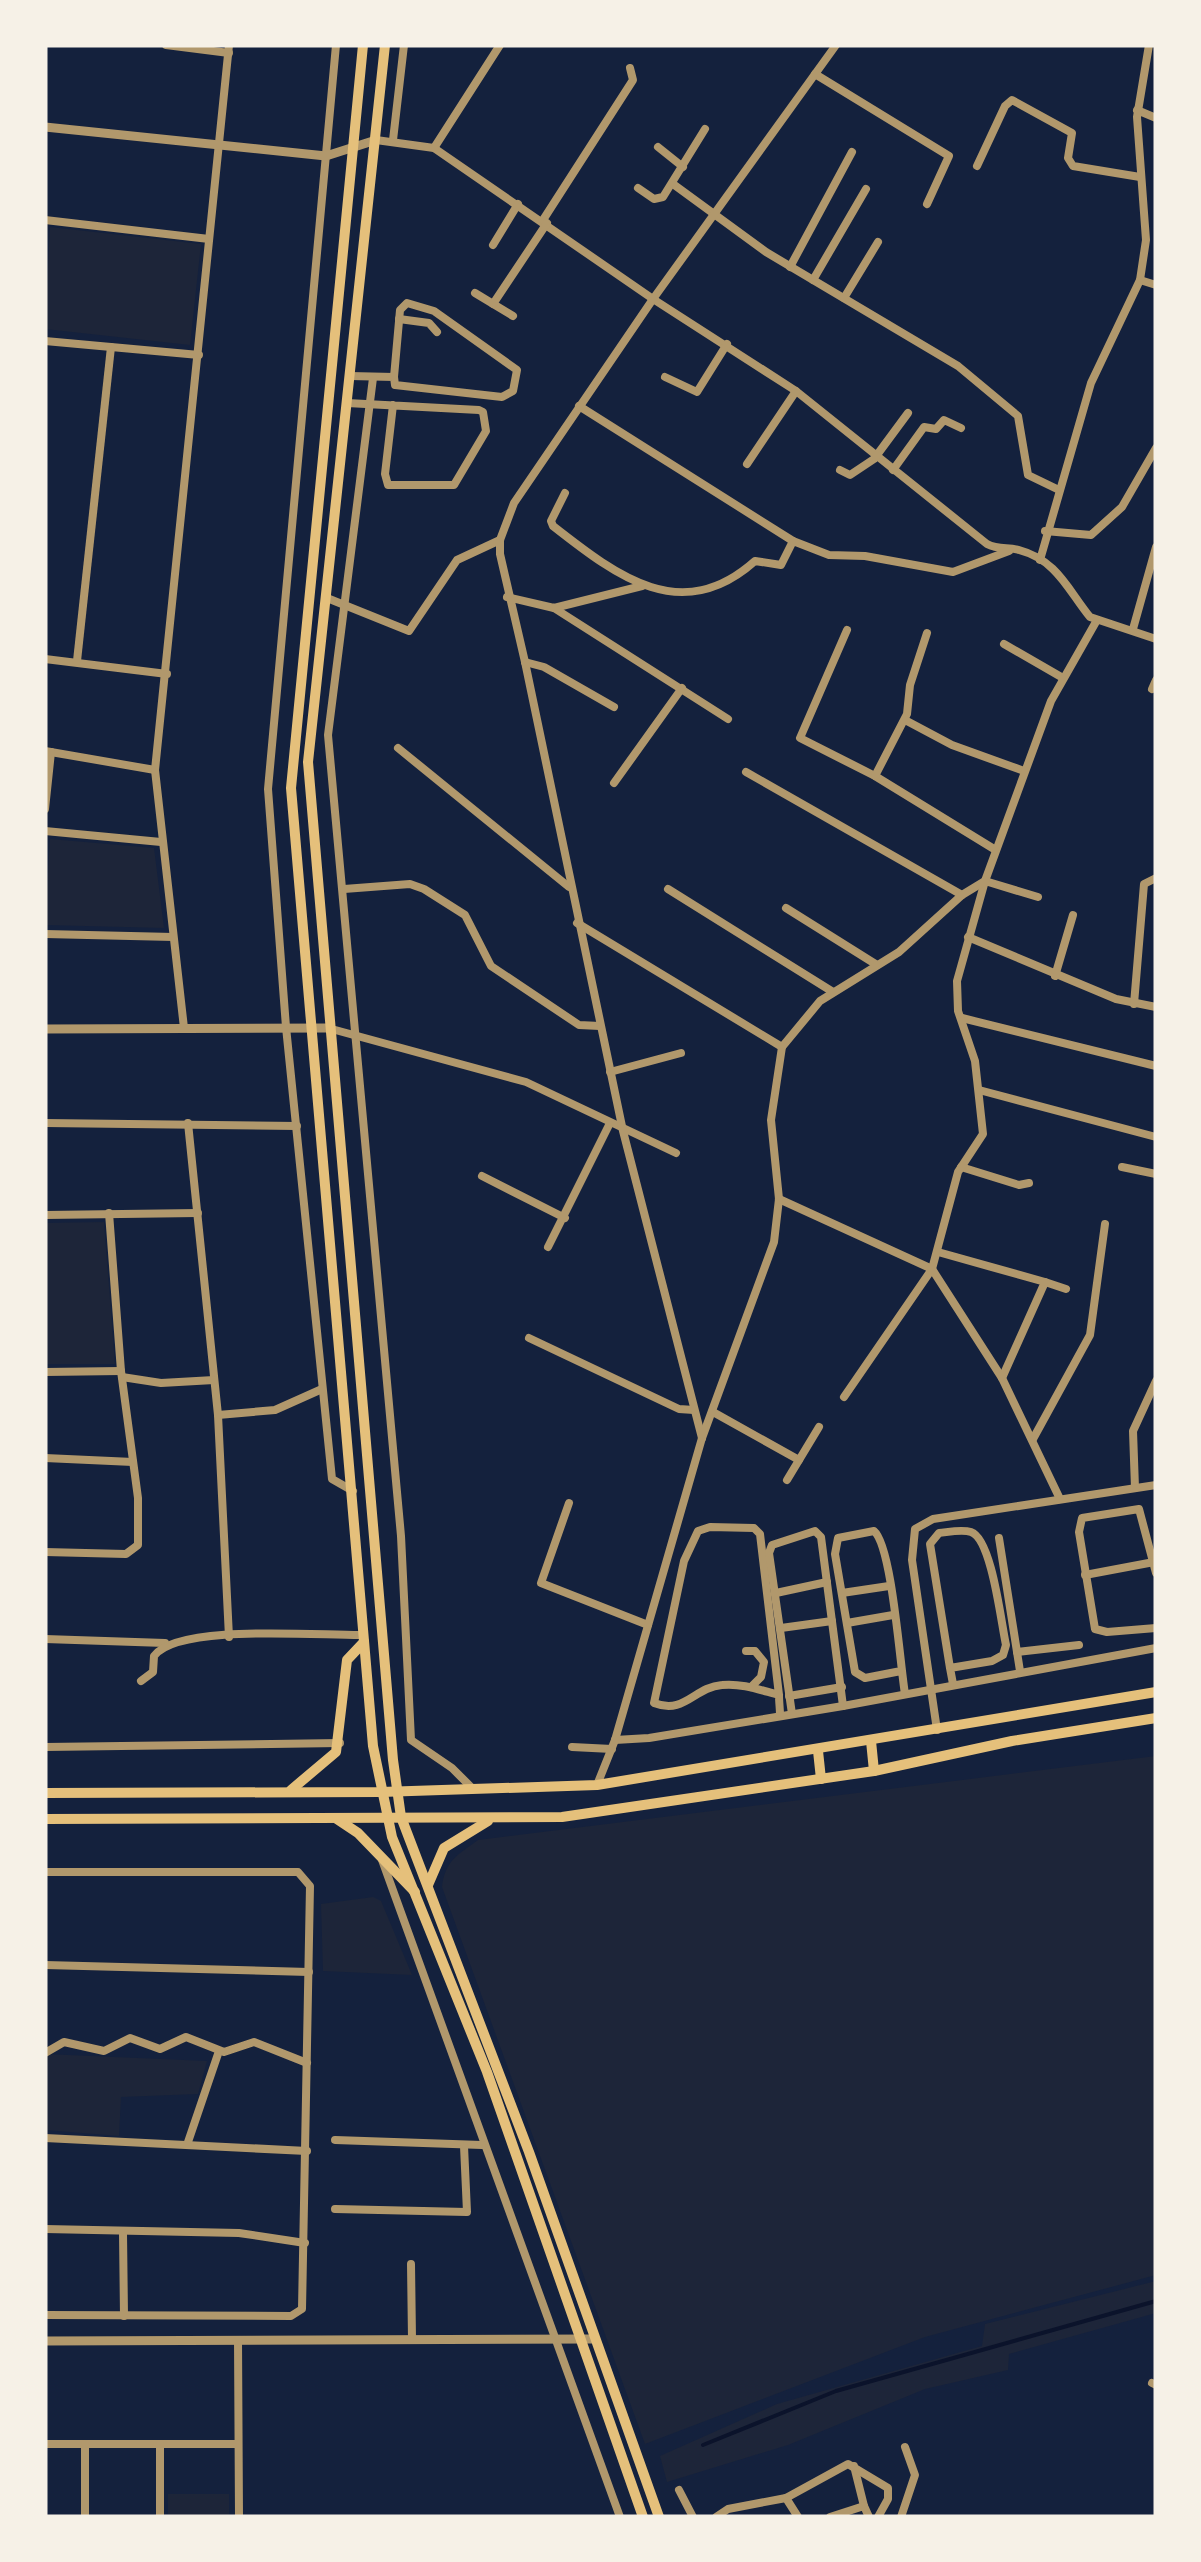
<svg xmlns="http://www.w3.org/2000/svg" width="1201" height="2562" viewBox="0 0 1201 2562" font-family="'Nunito Sans',sans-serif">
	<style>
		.green { fill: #1d2539 }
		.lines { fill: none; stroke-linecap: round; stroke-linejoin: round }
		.stream { stroke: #0b132b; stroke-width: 4 }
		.minor { stroke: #b1986c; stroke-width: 8 }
		.tertiary { stroke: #b1986c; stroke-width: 9 }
		.secondary { stroke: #e5c07b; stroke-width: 10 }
	</style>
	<rect width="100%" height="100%" fill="#14213d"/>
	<g class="green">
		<path d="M50,227L201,244L190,345L45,329Z"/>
		<path d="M50,839L154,848L164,928L45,925Z"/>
		<path d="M104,1222L115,1364H45V1223Z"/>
		<path d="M1156,1756V2275L925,2337L645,2444L442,1887C445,1860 458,1855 478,1840Z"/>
		<path d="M373,1897L381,1901L412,1975L323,1971L321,1904Z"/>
		<path d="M45,2054L207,2061L198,2094L121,2097L119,2136L45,2130Z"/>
		<path d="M1156,2281V2313L1009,2354L1008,2370L925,2389L788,2445L667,2482L660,2456L777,2404L982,2346L985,2324Z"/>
		<rect x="168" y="2494" width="61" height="23"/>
	</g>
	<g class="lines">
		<path class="stream" d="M703,2445L836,2391L1156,2301"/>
		<g class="minor">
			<path d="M166,45L229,53"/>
			<path d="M336,45L268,789L286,1027L332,1479L353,1491"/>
			<path d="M815,74L949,156L927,204"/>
			<path d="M1137,110L1156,118"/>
			<path d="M376,140L434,148L653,299L796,391L987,544C998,550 1008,547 1019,550C1057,560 1068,590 1090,617L1156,639"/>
			<path d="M393,140L404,45"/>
			<path d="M658,147L683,167"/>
			<path d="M434,148L500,45"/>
			<path d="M977,166L1005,106L1012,100L1072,133L1068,158L1073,166L1140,177"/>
			<path d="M673,184L766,252L958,366L1018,416L1028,475L1057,489"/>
			<path d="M638,188L654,199L663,197L705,129"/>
			<path d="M45,220L209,239"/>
			<path d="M543,220L633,80L630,68"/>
			<path d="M493,245L518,204"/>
			<path d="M790,267L852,152"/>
			<path d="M813,280L866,189"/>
			<path d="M1140,280L1156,285"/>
			<path d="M475,293L513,316"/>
			<path d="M844,298L878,242"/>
			<path d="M493,304L547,223"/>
			<path d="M399,319L429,323L437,332"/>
			<path d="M45,341L199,355"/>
			<path d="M350,376L394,377L400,310L407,303L434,311L517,370L513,391L502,397L395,385L394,377"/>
			<path d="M665,377L697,392L727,344"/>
			<path d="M373,378L328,735L401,1536L411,1740L452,1768L473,1789"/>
			<path d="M347,403L479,410L483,412L486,431L454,485H388L385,474L393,405"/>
			<path d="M579,406L793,541"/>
			<path d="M747,464L796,391"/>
			<path d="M840,470L850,475L874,459L908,413"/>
			<path d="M893,470L924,427L936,429L944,420L961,428"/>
			<path d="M565,493L551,521L553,526C618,577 682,626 755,561L781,565L793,541L829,555L865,556L953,572L1009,551"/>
			<path d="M1045,531L1091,535L1122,507L1156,448"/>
			<path d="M1040,560L1091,383L1140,280L1146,240L1137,117L1149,45"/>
			<path d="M507,597L554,608L642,586"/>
			<path d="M327,598L409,631L457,560L500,540"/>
			<path d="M554,608L728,719"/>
			<path d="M1133,629L1156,547"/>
			<path d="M847,630L800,738L875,776L994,849"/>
			<path d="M1004,644L1063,678"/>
			<path d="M45,659L167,674"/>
			<path d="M77,661L111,347"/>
			<path d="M525,662L544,667L614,707"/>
			<path d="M1152,689L1156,680"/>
			<path d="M905,720L952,745L1024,771"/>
			<path d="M398,748L569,887"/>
			<path d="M45,751L155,770"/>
			<path d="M746,772L962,895"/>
			<path d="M875,776L907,714L910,685L927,633"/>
			<path d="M614,783L682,688"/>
			<path d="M45,809L51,752"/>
			<path d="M45,831L161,842"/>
			<path d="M344,889L410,884L424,889L465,915L491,966L579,1025L600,1026"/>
			<path d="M668,889L833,992"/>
			<path d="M786,908L877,965"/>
			<path d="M577,923L782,1047"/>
			<path d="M45,934L173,937"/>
			<path d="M968,937L1116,999L1156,1007"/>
			<path d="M1055,976L1073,915"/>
			<path d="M1134,1004L1144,884L1156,878"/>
			<path d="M962,1018L1156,1066"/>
			<path d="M184,1028L155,770L229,45"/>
			<path d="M328,1028L526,1082L676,1153"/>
			<path d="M610,1072L681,1053"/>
			<path d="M979,1090L1156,1137"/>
			<path d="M45,1123L297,1126"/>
			<path d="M188,1123L218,1415L229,1637"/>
			<path d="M961,1167L1019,1185L1029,1183"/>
			<path d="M1122,1167L1156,1174"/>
			<path d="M482,1176L565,1218"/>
			<path d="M779,1199L932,1269L1002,1378L1060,1499"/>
			<path d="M45,1215L198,1213"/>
			<path d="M548,1247L609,1125"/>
			<path d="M938,1252L1045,1282L1002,1378"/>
			<path d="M1045,1282L1066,1289"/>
			<path d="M529,1338L679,1409L694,1410"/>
			<path d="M45,1372L121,1371"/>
			<path d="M122,1377L161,1383L214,1380"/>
			<path d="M844,1397L932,1269L958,1172L983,1134L975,1061L958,1011L957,981L985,881L1038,897"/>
			<path d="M713,1412L799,1460"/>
			<path d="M218,1415L275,1410L322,1389"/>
			<path d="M702,1438L623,1131L525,662L500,554V540L514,503L653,299L836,45"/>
			<path d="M1033,1439L1090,1335L1105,1224"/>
			<path d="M45,1458L133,1462"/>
			<path d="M787,1480L819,1427"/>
			<path d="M1135,1488L1133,1431L1156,1381"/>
			<path d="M569,1503L541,1583L648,1625"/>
			<path d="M999,1538L1020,1671"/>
			<path d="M45,1552L126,1554L138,1545V1498L121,1371L109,1213"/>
			<path d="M1156,1573L1139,1509L1082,1518L1079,1532L1095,1629L1107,1632L1156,1628"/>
			<path d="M1085,1575L1154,1562"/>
			<path d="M776,1593L827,1582"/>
			<path d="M842,1593L889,1586"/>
			<path d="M847,1623L893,1615"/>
			<path d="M781,1628L832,1621"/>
			<path d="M45,1639L165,1643"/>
			<path d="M746,1651H755L764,1662L761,1677L751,1687"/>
			<path d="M1017,1652L1079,1645"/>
			<path d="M950,1668L992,1661L1003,1655L1006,1645C1001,1623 992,1539 971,1532C962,1529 949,1532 939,1533L930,1544L950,1668L953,1684"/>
			<path d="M901,1671L865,1678L855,1672L835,1554L838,1538L874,1531C892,1546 900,1665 905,1694"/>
			<path d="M141,1681L153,1672L154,1656C178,1623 320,1636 364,1635"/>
			<path d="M779,1695C760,1690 742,1683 722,1685C694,1687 685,1715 654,1703L684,1561L698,1531L710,1527L754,1528L760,1534L779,1695C779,1702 780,1709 780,1715"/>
			<path d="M789,1696L842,1687"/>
			<path d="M792,1714L769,1553L772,1545L815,1531L821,1537L843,1706"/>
			<path d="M937,1730L912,1560L915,1529L933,1519L1156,1485"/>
			<path d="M615,1740L649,1738L843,1706L1156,1648"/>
			<path d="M45,1747L340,1743"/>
			<path d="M572,1747L612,1749"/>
			<path d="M597,1785L615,1740L702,1438L774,1242L779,1199L771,1120L782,1047L820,1001L899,952L962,895L985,881L1051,701L1097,620"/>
			<path d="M382,1860L620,2517"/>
			<path d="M45,1872H298L310,1886L302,2309L291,2316L45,2315"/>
			<path d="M45,1965L309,1972"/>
			<path d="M45,2053L64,2042L104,2051L130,2038L160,2049L186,2037L224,2052L254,2042L307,2063"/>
			<path d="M45,2138L307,2151"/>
			<path d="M335,2140L482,2145"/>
			<path d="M188,2142L219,2051"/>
			<path d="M335,2209L467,2212L464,2146"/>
			<path d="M45,2229L239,2233L305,2243"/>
			<path d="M123,2233L124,2316"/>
			<path d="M411,2264L412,2339"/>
			<path d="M238,2340L239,2517"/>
			<path d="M1152,2383L1156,2385"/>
			<path d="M45,2444H238"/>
			<path d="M85,2444V2517"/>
			<path d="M160,2444V2517"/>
			<path d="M854,2466L864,2506"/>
			<path d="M679,2490L693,2517"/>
			<path d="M786,2498L798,2517"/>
			<path d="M716,2517L728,2509L786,2498L848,2464L888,2488V2499L878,2517"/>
			<path d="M830,2517L864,2506L869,2517"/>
			<path d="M901,2517L915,2475L905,2447"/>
		</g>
		<g class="tertiary">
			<path d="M45,127L326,156L376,140"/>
			<path d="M45,1029L328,1028"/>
			<path d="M45,2341L593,2339"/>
		</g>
		<g class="secondary">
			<path d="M363,45L291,788L373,1746L392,1837L487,2072L643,2517"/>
			<path d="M385,45L308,762L393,1760L401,1817L529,2152L659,2517"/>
			<path d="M871,1741L874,1771"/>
			<path d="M818,1751L821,1779"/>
			<path d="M291,1790L336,1752L347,1660L364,1642"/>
			<path d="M45,1793L381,1792L597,1785L1156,1692"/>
			<path d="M45,1819L562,1817L874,1771L1012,1741L1156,1718"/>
			<path d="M337,1819L358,1833L415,1892"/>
			<path d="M428,1885L444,1848L488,1821"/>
		</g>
	</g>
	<rect width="1201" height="2562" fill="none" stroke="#f6f1e7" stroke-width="95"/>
</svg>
